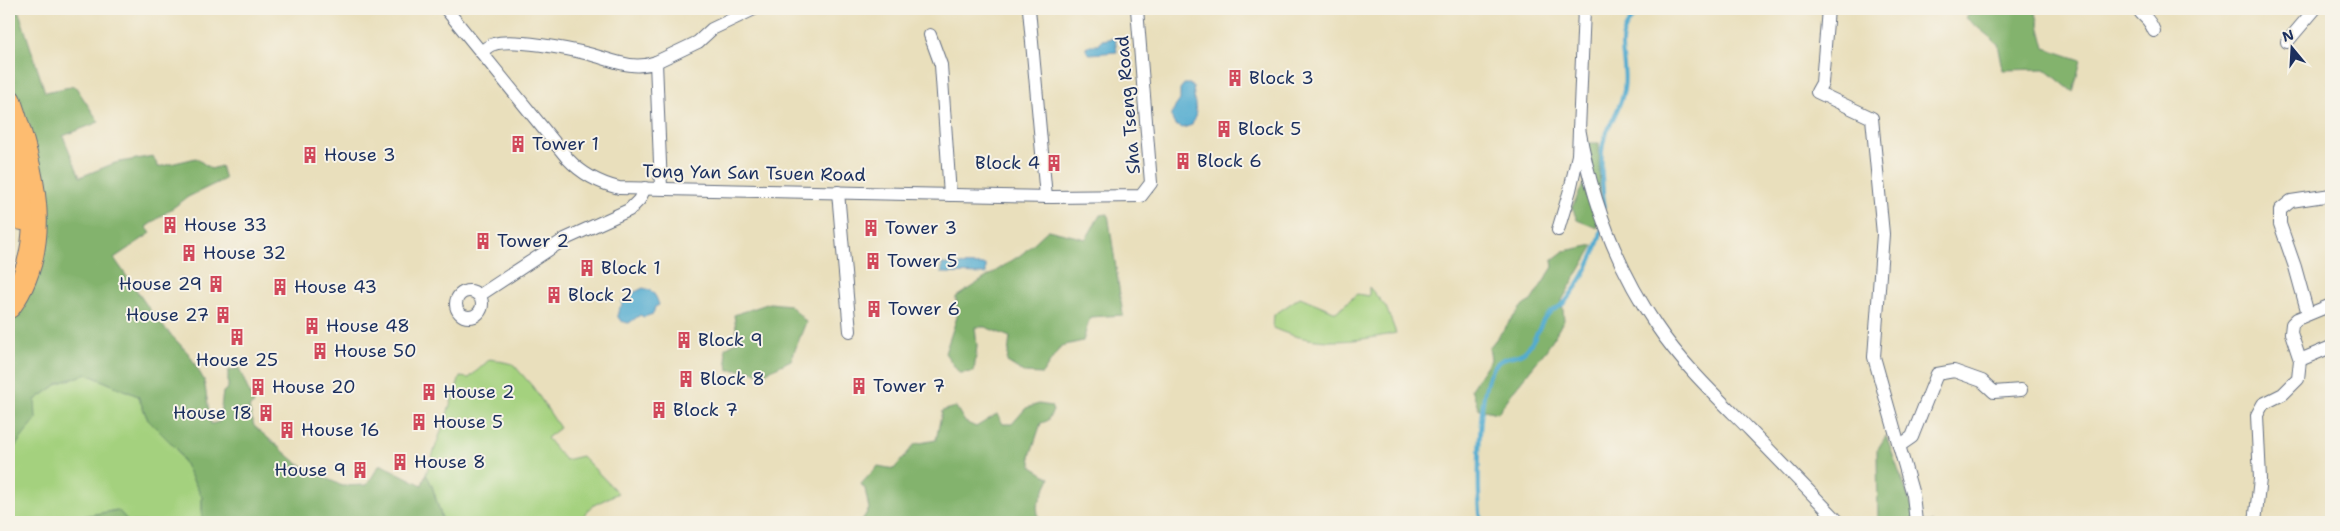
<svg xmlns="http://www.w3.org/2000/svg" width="2340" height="531" viewBox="0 0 2340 531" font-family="'Shantell Sans',sans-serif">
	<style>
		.green { fill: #a4d17e; stroke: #60806e }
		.forest { fill: #83b36d; stroke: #4f7166 }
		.water { fill: #53acd0; stroke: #376e97 }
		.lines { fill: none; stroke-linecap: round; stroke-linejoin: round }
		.stream { stroke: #53acd0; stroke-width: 4 }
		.minor-casing { stroke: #636d7f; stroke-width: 14 }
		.motorway-casing { stroke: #636d7f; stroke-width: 26 }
		.minor { stroke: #fff; stroke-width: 12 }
		.motorway { stroke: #fdbc6f; stroke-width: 24 }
		.labels { text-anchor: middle; stroke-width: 4; stroke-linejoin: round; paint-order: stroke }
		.poi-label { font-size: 18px; fill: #1b2f5e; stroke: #f7f3e8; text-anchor: start }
		.street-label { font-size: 18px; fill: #1b2f5e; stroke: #f7f3e8 }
	</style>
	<rect width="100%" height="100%" fill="#f7f3e8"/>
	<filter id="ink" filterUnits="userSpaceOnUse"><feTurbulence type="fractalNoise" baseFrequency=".02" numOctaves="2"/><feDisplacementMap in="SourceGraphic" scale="10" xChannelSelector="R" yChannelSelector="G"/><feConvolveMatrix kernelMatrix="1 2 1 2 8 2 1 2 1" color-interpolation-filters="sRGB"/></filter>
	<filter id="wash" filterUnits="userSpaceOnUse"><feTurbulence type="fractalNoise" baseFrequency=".0096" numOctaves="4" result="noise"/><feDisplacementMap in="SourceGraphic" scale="20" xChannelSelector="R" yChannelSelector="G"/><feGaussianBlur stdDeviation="1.12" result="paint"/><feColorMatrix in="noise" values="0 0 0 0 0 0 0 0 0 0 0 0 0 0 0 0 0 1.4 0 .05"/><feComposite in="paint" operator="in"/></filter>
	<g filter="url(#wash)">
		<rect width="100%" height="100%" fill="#e9dfbc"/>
		<g class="green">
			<path d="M1369,287L1386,307L1396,333C1354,342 1314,347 1273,328L1274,315L1300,297L1336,312L1357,294L1369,296Z"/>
			<path d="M490,359L513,364L533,387L560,428L547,438L565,460L582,456L618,493L592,506L578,522H443L432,486L426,474L460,377L469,378Z"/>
			<path d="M87,374L138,396L148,420L177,449L202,497V522H129L117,510L79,517L75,522H9V452H11L35,400L59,383Z"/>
		</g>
		<g class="forest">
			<path d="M9,9H18L45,92L75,86L99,122L63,136L80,177L115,163L153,156L158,167L196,158L211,169L221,166L225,179L188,197L146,227L151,233L114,258L157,320L189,354L204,380L211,424L219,422L223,392L228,388V371L239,368L254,404L249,407L254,426L297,463L342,486L367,485L380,464L422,485L426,474L432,486L443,522H202V497L177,449L148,420L138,396L87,374L59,383L35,400L36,419L11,452H9V319L28,275L22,116L9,81Z"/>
			<path d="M1977,9H2035L2045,48L2081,60L2073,92L2045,69L2003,70L1998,44L1965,17Z"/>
			<path d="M1585,143H1599L1600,214L1597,228L1577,220L1572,207L1585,181L1581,171Z"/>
			<path d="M1108,214L1123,315L1090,317L1083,341L1061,346L1042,374L1025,373L1007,362L1010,337L985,327H975L977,346L974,372L959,373L945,353L957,317L956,297L1022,254L1048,230L1086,239L1100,215Z"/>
			<path d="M1594,245L1562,300L1564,320L1547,349L1514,390L1498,413L1479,409L1471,389L1491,359L1489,348L1522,306L1531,301L1553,267L1552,260L1564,251Z"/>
			<path d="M770,303L790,305L806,322L791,360L761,375L750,370H728L725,348L738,341L734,315Z"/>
			<path d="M1039,404L1051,406L1053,411L1047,421L1041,423L1030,456L1032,467L1050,478L1037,506L1039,522H861L869,509L865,489L861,484L878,466L894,469L915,444L936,440L942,411L956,407L965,422L976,427L997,414L1003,424H1012L1026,408Z"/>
			<path d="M1886,436L1917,521L1933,522H1878L1877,450Z"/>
			<path d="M118,510L129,522H75L79,517Z"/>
		</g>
		<g class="water">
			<path d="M1115,38L1117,52L1090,54L1087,52L1086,48L1090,45H1099L1102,40Z"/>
			<path d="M1184,84H1190L1193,87L1196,114L1192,125L1183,128L1175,125C1168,114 1174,109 1180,100V89Z"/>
			<path d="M942,264L986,265V274L942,273Z"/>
			<path d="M643,288C653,290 656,295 659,305L655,307L653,314L644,317L640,315L629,323C616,322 615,313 622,305L621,302L631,294Z"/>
		</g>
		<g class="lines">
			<g class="stream">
				<path d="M1604,206C1603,188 1599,157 1604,140C1609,124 1621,107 1624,90C1629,52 1608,42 1640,9"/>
				<path d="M1481,522C1477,493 1477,390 1493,368C1505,352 1515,360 1525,351C1535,342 1538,329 1544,319C1549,311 1559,308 1565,302C1582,282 1597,252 1602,228"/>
			</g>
		</g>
	</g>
	<g filter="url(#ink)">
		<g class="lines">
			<g class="minor-casing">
				<g id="minor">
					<path d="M446,9L568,159C582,174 599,183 619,188L1052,197L1141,196L1151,183L1137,9"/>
					<path d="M1029,9L1046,197"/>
					<path d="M1828,9L1822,83L1817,92L1872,118L1883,234L1874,357L1913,495L1916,522"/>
					<path d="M2138,9C2145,20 2148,16 2154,31"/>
					<path d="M930,35L941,65L950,195"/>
					<path d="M2287,42L2315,9"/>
					<path d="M481,52C485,49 489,45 494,44C512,38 569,49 589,54C612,60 633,71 656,62L661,188"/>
					<path d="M656,62L698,42L712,29L754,9"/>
					<path d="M1579,128C1591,197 1616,266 1656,325C1682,364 1716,396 1749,429C1779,460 1809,491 1839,522"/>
					<path d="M838,192L850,331"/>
					<path d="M1558,230L1570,190L1578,155L1584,9"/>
					<circle cx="469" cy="304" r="13"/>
					<path d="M480,295L565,239L629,210L639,200L645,188"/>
					<path d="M2308,314L2295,267L2280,224V210L2291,201L2331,195"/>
					<path d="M2300,360L2331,347"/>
					<path d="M1899,446L1912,437L1937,374L1954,371L1982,381L1994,392L2021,390"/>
					<path d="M2255,522L2260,479L2257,415L2263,404L2283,394L2298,379L2300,360L2291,333L2292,324L2297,319L2331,305"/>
				</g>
			</g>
			<g class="motorway-casing">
				<g id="motorway">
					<path d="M9,101C31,167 54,243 9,306"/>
					<path d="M9,166L18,193L22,218"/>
				</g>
			</g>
			<use href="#minor" class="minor"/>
			<use href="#motorway" class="motorway"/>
		</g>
	</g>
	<defs>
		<g id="building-bare" transform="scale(1.35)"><path d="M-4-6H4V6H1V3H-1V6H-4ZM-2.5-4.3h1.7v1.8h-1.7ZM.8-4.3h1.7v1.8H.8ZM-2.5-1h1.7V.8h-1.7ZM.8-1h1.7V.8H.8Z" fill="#d1495b" stroke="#f7f3e8" stroke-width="2.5" paint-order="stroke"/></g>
	</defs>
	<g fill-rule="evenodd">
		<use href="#building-bare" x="1235" y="78"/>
		<use href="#building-bare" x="1224" y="129"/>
		<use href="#building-bare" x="518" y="144"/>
		<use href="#building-bare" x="310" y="155"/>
		<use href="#building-bare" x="1183" y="161"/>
		<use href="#building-bare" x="1054" y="163"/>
		<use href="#building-bare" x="170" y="225"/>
		<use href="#building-bare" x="871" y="228"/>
		<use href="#building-bare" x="483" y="241"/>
		<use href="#building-bare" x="189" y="253"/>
		<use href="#building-bare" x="873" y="261"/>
		<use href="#building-bare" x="587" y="268"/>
		<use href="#building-bare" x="216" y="284"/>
		<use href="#building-bare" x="280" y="287"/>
		<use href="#building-bare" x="554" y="295"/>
		<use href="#building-bare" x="874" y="309"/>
		<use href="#building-bare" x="223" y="315"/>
		<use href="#building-bare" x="312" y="326"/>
		<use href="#building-bare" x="237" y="337"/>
		<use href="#building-bare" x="684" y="340"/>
		<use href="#building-bare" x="320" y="351"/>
		<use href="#building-bare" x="686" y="379"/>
		<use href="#building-bare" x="859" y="386"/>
		<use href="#building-bare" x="258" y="387"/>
		<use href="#building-bare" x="429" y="392"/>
		<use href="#building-bare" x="659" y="410"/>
		<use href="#building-bare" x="266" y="413"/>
		<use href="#building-bare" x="419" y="422"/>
		<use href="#building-bare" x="287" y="430"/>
		<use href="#building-bare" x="400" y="462"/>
		<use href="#building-bare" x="360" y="470"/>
	</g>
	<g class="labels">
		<g class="poi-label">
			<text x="1249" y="84">Block 3</text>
			<text x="1238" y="135">Block 5</text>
			<text x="532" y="150">Tower 1</text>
			<text x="324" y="161">House 3</text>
			<text x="1197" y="167">Block 6</text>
			<text x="1040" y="169" text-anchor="end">Block 4</text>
			<text x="184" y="231">House 33</text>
			<text x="885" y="234">Tower 3</text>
			<text x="497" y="247">Tower 2</text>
			<text x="203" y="259">House 32</text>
			<text x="887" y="267">Tower 5</text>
			<text x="601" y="274">Block 1</text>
			<text x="202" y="290" text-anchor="end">House 29</text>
			<text x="294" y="293">House 43</text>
			<text x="568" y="301">Block 2</text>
			<text x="888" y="315">Tower 6</text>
			<text x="209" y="321" text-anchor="end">House 27</text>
			<text x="326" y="332">House 48</text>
			<text x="698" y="346">Block 9</text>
			<text x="334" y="357">House 50</text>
			<text x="237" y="366" text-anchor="middle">House 25</text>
			<text x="700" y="385">Block 8</text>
			<text x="873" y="392">Tower 7</text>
			<text x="272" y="393">House 20</text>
			<text x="443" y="398">House 2</text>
			<text x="673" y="416">Block 7</text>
			<text x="252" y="419" text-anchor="end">House 18</text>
			<text x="433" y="428">House 5</text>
			<text x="301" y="436">House 16</text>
			<text x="414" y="468">House 8</text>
			<text x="346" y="476" text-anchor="end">House 9</text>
		</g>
		<g class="street-label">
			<text transform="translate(1128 105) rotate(-95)" y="6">Sha Tseng Road</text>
			<text transform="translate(754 173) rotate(1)" y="6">Tong Yan San Tsuen Road</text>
		</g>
	</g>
	<rect width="2340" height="531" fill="none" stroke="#f7f3e8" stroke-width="30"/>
	<g transform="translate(2292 48) rotate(342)" stroke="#f7f3e8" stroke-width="4" paint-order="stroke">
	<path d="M0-4L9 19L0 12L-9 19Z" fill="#1b2f5e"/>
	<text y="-8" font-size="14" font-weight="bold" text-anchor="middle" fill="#1b2f5e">N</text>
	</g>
</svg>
